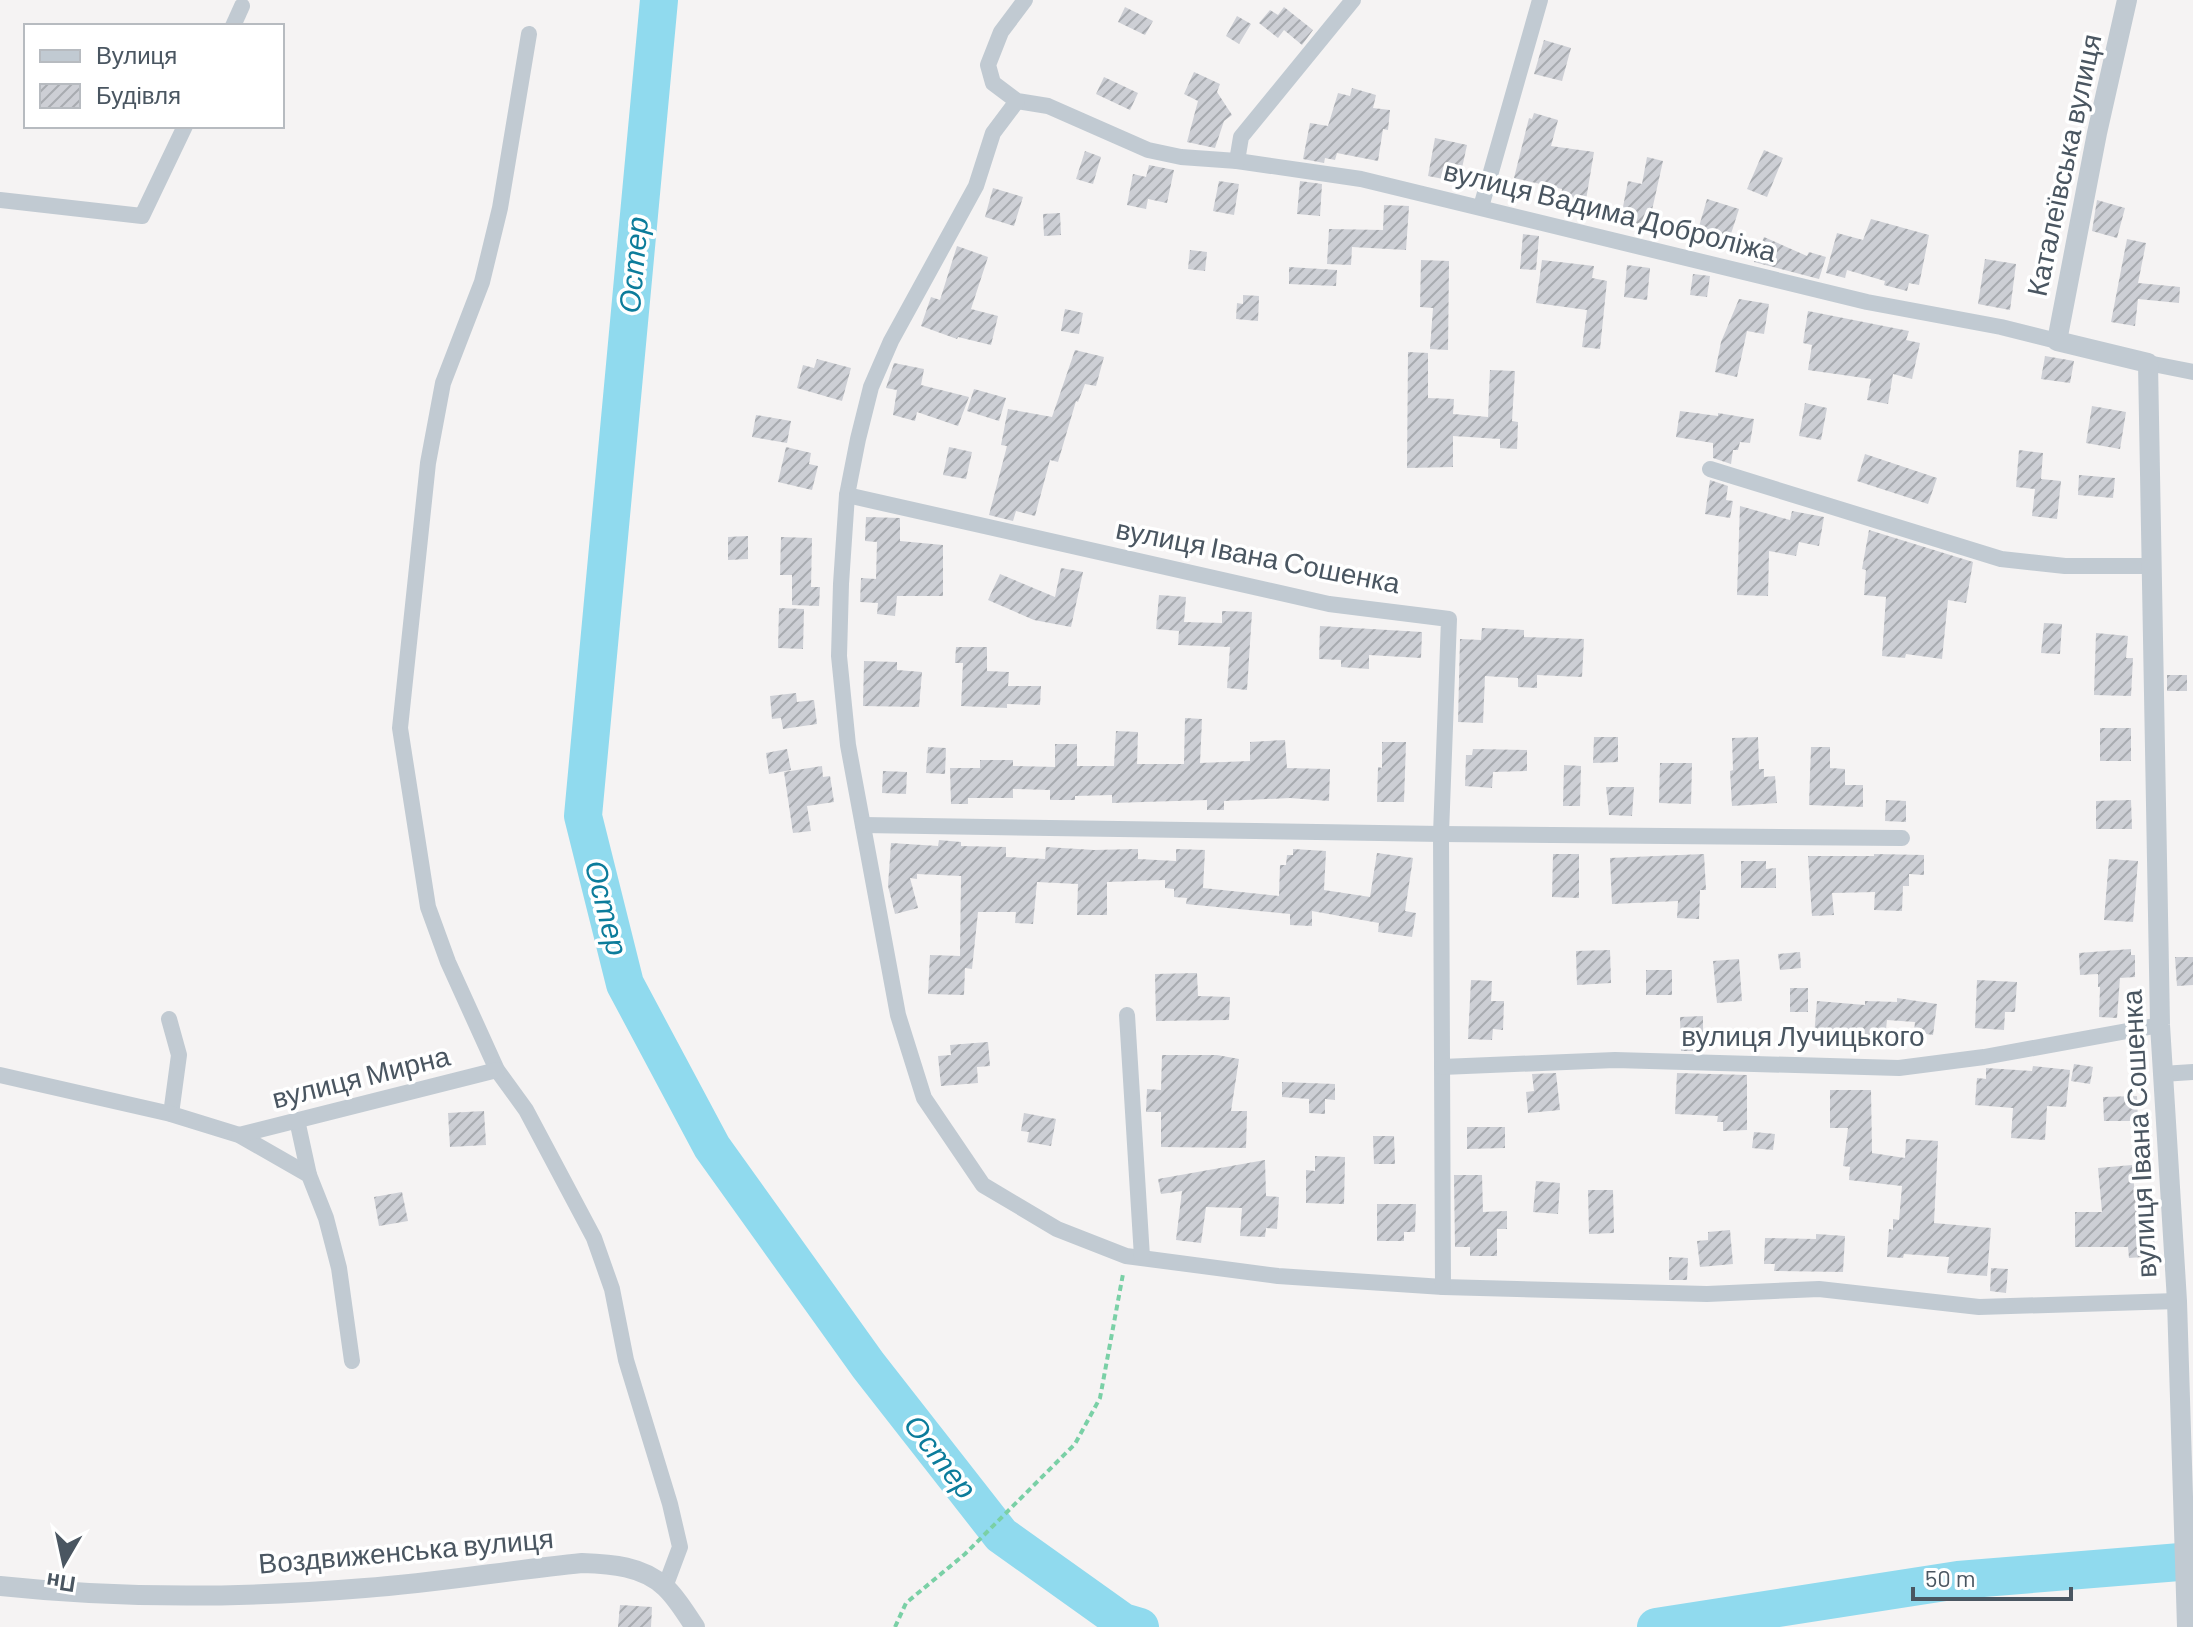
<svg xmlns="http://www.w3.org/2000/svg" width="2193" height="1627" viewBox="0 0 2193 1627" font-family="Barlow,sans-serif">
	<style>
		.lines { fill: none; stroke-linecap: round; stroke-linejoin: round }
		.river { stroke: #90daee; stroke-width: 38 }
		.building { fill: url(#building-hatch) }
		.path { stroke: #7ad0a6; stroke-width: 4; stroke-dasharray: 6 4; stroke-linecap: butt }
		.minor { stroke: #c1cad2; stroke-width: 16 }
		.tertiary { stroke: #c1cad2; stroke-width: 20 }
		.labels { text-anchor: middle; stroke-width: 7; stroke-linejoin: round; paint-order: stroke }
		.street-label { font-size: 28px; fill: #4a5661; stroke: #fff }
		.water-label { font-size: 30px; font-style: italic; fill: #0c7c9b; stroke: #fff }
	</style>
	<defs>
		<pattern id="building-hatch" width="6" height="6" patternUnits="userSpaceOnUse" patternTransform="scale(2)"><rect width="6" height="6" fill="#cdcfd5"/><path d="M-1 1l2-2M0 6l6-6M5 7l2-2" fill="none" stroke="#a8abb0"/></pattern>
	</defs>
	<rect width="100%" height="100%" fill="#f5f3f3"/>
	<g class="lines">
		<g class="river">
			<path d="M659,0L583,816L625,984L712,1147L868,1365L1001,1535L1123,1622L1140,1627"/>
			<path d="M1656,1627L1958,1580L2193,1561"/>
		</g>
	</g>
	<g class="building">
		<path d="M1125,7L1153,21L1145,35L1118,22Z"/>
		<path d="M1284,7L1313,30L1302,45L1284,30L1278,38L1259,23L1270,10L1278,15Z"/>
		<path d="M1237,16L1251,24L1239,44L1226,36Z"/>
		<path d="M1544,40L1571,48L1562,81L1534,74Z"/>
		<path d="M1194,72L1220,84L1217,92L1232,115L1224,121L1215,148L1187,142L1198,101L1184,94Z"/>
		<path d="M1104,77L1138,93L1130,110L1096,94Z"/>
		<path d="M1352,88L1376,95L1373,108L1390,110L1388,130L1383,129L1378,161L1337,153L1335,160L1325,158L1324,163L1303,159L1310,123L1328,126L1338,93L1350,96Z"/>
		<path d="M1534,113L1558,120L1551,146L1594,152L1585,206L1560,202L1562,189L1514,178L1529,118L1532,119Z"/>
		<path d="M1435,138L1467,145L1459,182L1428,176Z"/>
		<path d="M1764,150L1783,158L1767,197L1747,189Z"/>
		<path d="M1085,151L1101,157L1093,184L1076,179Z"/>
		<path d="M1647,157L1663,161L1648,228L1634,225L1636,215L1622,212L1628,181L1642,184Z"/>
		<path d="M1149,165L1174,170L1167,203L1148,199L1146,209L1127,205L1133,174L1146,177Z"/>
		<path d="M1219,181L1239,184L1234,215L1213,211Z"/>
		<path d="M1300,181L1322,184L1320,216L1297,214Z"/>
		<path d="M993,188L1023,197L1014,226L985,217Z"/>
		<path d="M1707,199L1739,209L1729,240L1698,230Z"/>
		<path d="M2097,200L2125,208L2117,238L2092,231Z"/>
		<path d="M1384,205L1409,206L1406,250L1352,247L1351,265L1327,264L1329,229L1383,230Z"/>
		<path d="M1060,213L1061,235L1044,236L1043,214Z"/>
		<path d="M1871,219L1929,235L1919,285L1909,283L1907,291L1884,285L1885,281L1847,270L1845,278L1826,273L1837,233L1863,240Z"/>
		<path d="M1523,234L1539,236L1536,270L1520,269Z"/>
		<path d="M1764,237L1807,256L1809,252L1826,257L1819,279L1754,262Z"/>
		<path d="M2127,239L2146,243L2138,283L2180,287L2179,303L2138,299L2135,326L2111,322Z"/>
		<path d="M957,246L988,257L971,309L998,316L991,345L958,337L957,339L921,326L931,297L940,300Z"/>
		<path d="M1190,250L1207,252L1205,271L1188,269Z"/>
		<path d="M1985,259L2016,264L2010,310L1978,304Z"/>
		<path d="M1421,260L1449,261L1448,350L1430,349L1433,308L1420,307Z"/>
		<path d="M1542,260L1594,266L1592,278L1607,281L1600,349L1582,347L1587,310L1536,303Z"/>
		<path d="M1627,265L1650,268L1647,300L1624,297Z"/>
		<path d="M1289,267L1337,270L1336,286L1289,284Z"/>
		<path d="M1693,274L1710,276L1707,297L1690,295Z"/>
		<path d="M1243,295L1259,296L1258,321L1236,319L1237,303L1243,304Z"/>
		<path d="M1739,299L1769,304L1764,334L1747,331L1737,377L1715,372L1721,342Z"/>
		<path d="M1065,309L1083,313L1079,334L1061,331Z"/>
		<path d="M1808,311L1909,331L1906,340L1920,343L1912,379L1893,374L1888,404L1867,400L1871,379L1808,370L1812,345L1803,343Z"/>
		<path d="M1075,350L1104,357L1096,386L1085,384L1078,402L1076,401L1058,462L1050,460L1035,516L1016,511L1013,521L989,515L1007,446L1001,445L1008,409L1052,417Z"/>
		<path d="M1408,352L1428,353V398L1454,399L1453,414L1488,417L1490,370L1515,371L1512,421L1518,422L1517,449L1500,448V439L1453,436V467L1407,468Z"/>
		<path d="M2045,356L2074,361L2070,383L2041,379Z"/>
		<path d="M817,359L851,368L842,401L797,388L803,365L814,368Z"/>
		<path d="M894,363L924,369L921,385L969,397L958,426L917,412L915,421L893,415L897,390L886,388Z"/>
		<path d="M974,389L1006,398L999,421L967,411Z"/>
		<path d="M1805,403L1827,408L1821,440L1799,436Z"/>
		<path d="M2092,406L2126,412L2120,449L2086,443Z"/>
		<path d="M1680,411L1718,416V413L1754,419L1750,443L1740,442L1738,450H1733L1731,464L1713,458V443L1676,437Z"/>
		<path d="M756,415L791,421L787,443L752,437Z"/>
		<path d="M786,447L811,453L809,464L818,466L812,490L778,482Z"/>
		<path d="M949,447L972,452L966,479L943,475Z"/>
		<path d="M2019,450L2043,453L2041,479L2061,481L2057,519L2032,516L2035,489L2016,487Z"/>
		<path d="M1865,454L1937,478L1928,504L1857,481Z"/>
		<path d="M2079,475L2115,478L2113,498L2078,495Z"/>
		<path d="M1710,480L1728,486L1726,500L1733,501L1730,518L1705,514Z"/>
		<path d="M1740,506L1790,520L1792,511L1824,517L1819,546L1799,542L1796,556L1769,551L1768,596L1737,595Z"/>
		<path d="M866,517L900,518V541L943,545V596H897L895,616L877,614L878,603L860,602L861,578L876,579L877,542L865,541Z"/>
		<path d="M1869,530L1973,562L1966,603L1948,600L1942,659L1906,654L1905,658L1882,656L1886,597L1864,595L1866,570L1862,569Z"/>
		<path d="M748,536V559L728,560V537Z"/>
		<path d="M781,537L812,538L811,587H820L819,606L792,605V575H780Z"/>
		<path d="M1061,568L1083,572L1071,627L1034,620L988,600L1000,574L1055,597Z"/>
		<path d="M1159,595L1186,597L1184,622L1222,623V611L1252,612L1247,690L1227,688L1230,647L1178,645L1179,631L1156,629Z"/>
		<path d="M779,608L804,609L803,649L778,648Z"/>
		<path d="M2044,623L2062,624L2060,654L2041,653Z"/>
		<path d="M1320,626L1422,632L1421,658L1369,655V669L1341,667V660L1319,659Z"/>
		<path d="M1482,628L1524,630V637L1584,639L1582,677L1537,675V688L1518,687V678L1485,676L1483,723L1458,722L1460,639L1481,640Z"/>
		<path d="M2096,633L2128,636L2126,658H2133L2131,696L2094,695Z"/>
		<path d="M956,647H987V671L1009,672L1008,686H1041L1040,705L1007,704V708L961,706L963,663H955Z"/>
		<path d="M864,661L897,662V670L922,672L919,707L863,706Z"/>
		<rect x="2167" y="675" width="20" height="16"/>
		<path d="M796,693L797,702L814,700L817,724L783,729L781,718L772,719L770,696Z"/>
		<path d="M1185,718L1202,719L1200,763L1250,761V742L1285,740L1287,768L1330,769L1329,801L1290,798L1224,801V810H1207V800L1112,803V795L1075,796V800H1050V790L1013,789V798H968V804H951L950,768H980V760H1013V766L1055,767V744H1077V766H1114L1116,731L1138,732L1137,764H1184Z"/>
		<rect x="2100" y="728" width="31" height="33"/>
		<path d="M1594,737H1618V762L1593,763Z"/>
		<path d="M1758,737L1759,769H1764V777L1775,776L1777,803L1732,806L1730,771L1733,770L1732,738Z"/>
		<path d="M1382,742H1406L1404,802H1377L1378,767L1382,768Z"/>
		<path d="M928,747L946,748L945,774L926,773Z"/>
		<path d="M1811,747H1830V768L1845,769V785H1863V807L1809,805Z"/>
		<path d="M787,749L791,770L769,774L766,753Z"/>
		<path d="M1473,749L1527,750V771L1493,772L1492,788L1465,786L1466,755H1472Z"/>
		<path d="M1660,763H1692L1691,804L1659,803Z"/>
		<path d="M1564,765L1581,766L1580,806H1563Z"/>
		<path d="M822,766L823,777L830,776L834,802L807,806L811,831L793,833L784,772Z"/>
		<path d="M883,771L907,772L906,794L882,793Z"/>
		<path d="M1606,787H1634L1632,816L1609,815Z"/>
		<path d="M1886,800L1906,801V822L1885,821Z"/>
		<path d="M2131,800L2132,829H2096V801Z"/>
		<path d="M939,840L961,842V846L1006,847V857L1045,859L1046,847L1094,850L1138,849V859L1176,861V849L1205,850L1203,888L1279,896L1280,865H1286L1287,855H1293V849L1326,851L1324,890L1370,897L1377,853L1413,858L1405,911L1416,913L1412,937L1378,932L1379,923L1312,911V926L1290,925V914L1186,904L1187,898L1174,897V889L1165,888V880L1107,882V915H1077L1078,884L1037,882L1033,924L1015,923L1016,912H978L972,969L965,968L964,995L928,994L930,955L960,956L961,876L917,874V879L910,878L918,908L895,914L888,886L891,843L938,846Z"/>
		<path d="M1553,854H1579V898L1552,897Z"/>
		<path d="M1704,854L1706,890H1700L1699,919L1677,918L1678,901L1612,904L1610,858Z"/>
		<path d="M1874,854L1924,855V875L1909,874V886H1903L1902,911L1874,910L1875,892L1832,893L1834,915L1812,916L1808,856H1874Z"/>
		<path d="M2109,859L2138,861L2133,922L2104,920Z"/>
		<path d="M1741,861H1766V869L1776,868V888H1741Z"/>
		<path d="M2131,949V955H2135V977L2120,978L2117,1018L2099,1017L2100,987H2098V974L2080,975L2079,953Z"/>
		<path d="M1610,950L1611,983L1577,985L1576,951Z"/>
		<path d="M1800,952L1801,968L1780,970L1778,954Z"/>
		<path d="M2175,957H2193V985L2177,986Z"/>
		<path d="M1739,959L1742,1001L1717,1003L1713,961Z"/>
		<rect x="1646" y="970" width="26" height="25"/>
		<path d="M1197,973L1198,996L1230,997L1229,1020L1156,1021L1155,974Z"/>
		<path d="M1471,980L1492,981L1491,1001H1504L1503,1030L1493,1029L1492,1040L1468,1039Z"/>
		<path d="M1977,980L2017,982L2015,1012H2005L2004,1030L1975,1028Z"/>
		<rect x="1790" y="988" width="18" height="24"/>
		<path d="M1897,998L1937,1004L1933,1035L1914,1032L1915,1022L1887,1020L1886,1029L1882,1028V1041L1814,1036L1817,1001L1865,1005V1001L1897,1002Z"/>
		<path d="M1703,1016V1051H1681L1680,1017Z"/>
		<path d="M988,1042L990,1066L977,1067L978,1083L941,1086L938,1056L951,1055L950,1045Z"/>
		<path d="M1162,1055H1217L1239,1059L1231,1111H1247L1246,1148L1161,1147V1112H1146L1147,1089L1161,1090Z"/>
		<path d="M2074,1064L2093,1067L2090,1084L2071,1081Z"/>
		<path d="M2033,1066L2070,1070L2066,1107L2047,1106L2045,1140L2011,1138L2013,1108L1975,1105L1977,1078L1986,1079V1068L2032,1071Z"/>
		<path d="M1556,1073L1560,1110L1528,1113L1526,1092L1534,1091L1532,1074Z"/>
		<path d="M1677,1073L1747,1075V1130L1723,1131V1122H1717L1718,1116L1675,1114Z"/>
		<path d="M1282,1082L1335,1084V1100L1325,1099V1114L1309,1113V1099L1282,1097Z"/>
		<path d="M1830,1090H1871L1872,1153L1905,1158L1906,1139L1938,1141L1934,1223L1991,1228L1987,1276L1947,1273L1949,1257L1904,1254L1903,1258L1887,1257L1889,1229L1893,1230V1219L1899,1220L1902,1186L1849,1180L1850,1167L1843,1166L1848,1128H1830Z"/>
		<path d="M2137,1096L2138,1121H2104L2103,1097Z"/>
		<path d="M484,1111L486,1145L450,1147L448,1113Z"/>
		<path d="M1024,1113L1056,1119L1051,1146L1027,1142L1029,1132L1021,1131Z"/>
		<path d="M1467,1127H1505V1148L1467,1149Z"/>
		<path d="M1754,1132L1775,1134L1773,1150L1752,1148Z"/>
		<path d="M1373,1136H1394L1395,1164H1374Z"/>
		<path d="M1315,1156L1345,1157L1344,1204L1306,1203V1170L1315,1171Z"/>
		<path d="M1265,1160L1266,1196L1279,1197L1277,1229L1266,1228L1265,1237L1240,1236L1242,1208L1206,1207L1201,1243L1176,1240L1182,1191L1161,1194L1158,1179Z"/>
		<path d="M2132,1165L2136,1205H2139L2144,1239L2154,1238L2156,1256L2129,1258L2128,1247H2075V1212H2102L2098,1168Z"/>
		<path d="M1454,1175H1482L1483,1212L1507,1211V1229H1497V1256H1470V1247H1455Z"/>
		<path d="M1536,1181L1560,1183L1558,1214L1533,1212Z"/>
		<path d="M1588,1190H1613L1614,1233L1589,1234Z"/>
		<path d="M402,1192L408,1221L379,1226L374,1197Z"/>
		<path d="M1377,1204H1416L1415,1232H1404V1241H1377Z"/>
		<path d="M1730,1230L1733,1264L1700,1267L1697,1241L1708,1240V1232Z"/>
		<path d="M1816,1234L1845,1236L1843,1272L1774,1271L1775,1264H1764L1765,1238L1816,1239Z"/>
		<path d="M1669,1257L1688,1258L1687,1280H1669Z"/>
		<path d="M1991,1268L2008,1269L2006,1293L1990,1291Z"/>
		<path d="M620,1605L652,1607L651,1627H618Z"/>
	</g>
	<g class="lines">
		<path class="path" d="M895,1627L906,1603L965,1554L1075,1444L1100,1398L1123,1274"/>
		<g class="minor">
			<path d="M1025,0L1001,32L988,65L993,83L1017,101L1048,106L1148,150L1181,157L1237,161L1361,179L1867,302L2001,327L2057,341"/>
			<path d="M233,26L242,6"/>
			<path d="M529,34L500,208L482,282L443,383L428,463L400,728L428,907L448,962L497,1070L526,1110L594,1238L612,1289L626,1360L670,1504L680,1547L665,1587"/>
			<path d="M1017,101L993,133L976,186L891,341L871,387L858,439L847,495L841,584L839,656L848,745L898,1015L924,1098L983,1185L1057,1229L1126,1256L1278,1276L1443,1287L1707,1294L1819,1289L1979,1307L2177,1301"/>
			<path d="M1237,161L1241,137L1353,0"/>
			<path d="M0,200L142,216L185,126"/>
			<path d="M1481,207L1540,0"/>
			<path d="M2148,363L2193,372"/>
			<path d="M1710,469L2001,559L2065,566H2152"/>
			<path d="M847,495L1329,604L1449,619L1441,834L1443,1287"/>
			<path d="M863,825L1441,834L1902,838"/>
			<path d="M1127,1015L1142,1257"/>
			<path d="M169,1019L179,1055L171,1114"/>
			<path d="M1442,1067L1615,1060L1899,1068L1984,1057L2160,1025"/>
			<path d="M2162,1074L2193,1072"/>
			<path d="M0,1075L171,1114L239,1135L309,1175L326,1218L339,1268L352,1361"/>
			<path d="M297,1120L309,1175"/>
			<path d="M239,1135L497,1070"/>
		</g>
		<g class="tertiary">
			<path d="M2127,0L2097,133L2057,341L2148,363L2160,1025L2177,1301L2187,1627"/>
			<path d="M0,1586C121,1599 244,1598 365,1588C437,1583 510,1570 582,1563C611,1564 643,1566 665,1587C677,1598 686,1614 695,1627"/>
		</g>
	</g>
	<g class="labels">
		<g class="street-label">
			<text transform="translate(2064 165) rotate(-78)" y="10">Каталеївська вулиця</text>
			<text transform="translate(1610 211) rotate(14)" y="10">вулиця Вадима Доброліжа</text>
			<text transform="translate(1258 556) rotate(11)" y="10">вулиця Івана Сошенка</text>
			<text x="1803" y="1046">вулиця Лучицького</text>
			<text transform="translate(361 1077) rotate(-14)" y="10">вулиця Мирна</text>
			<text transform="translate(2139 1134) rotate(-93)" y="10">вулиця Івана Сошенка</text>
			<text transform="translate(406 1551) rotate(-5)" y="10">Воздвиженська вулиця</text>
		</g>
		<g class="water-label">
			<text transform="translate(634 265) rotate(-85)" y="10">Остер</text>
			<text transform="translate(606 908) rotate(76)" y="10">Остер</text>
			<text transform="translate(940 1457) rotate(52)" y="10">Остер</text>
		</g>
	</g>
	<rect x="24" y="24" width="260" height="104" fill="#ffffff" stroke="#b7bbc0" stroke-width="2"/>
	<rect x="40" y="50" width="40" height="12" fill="#c1cad2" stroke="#b7bbc0" stroke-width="2"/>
	<text x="96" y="64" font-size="24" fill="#4a5661">Вулиця</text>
	<rect x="40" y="84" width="40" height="24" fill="url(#building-hatch)" stroke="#b7bbc0" stroke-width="2"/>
	<text x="96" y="104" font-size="24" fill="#4a5661">Будівля</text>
	<g transform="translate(64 1563) rotate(189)" stroke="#ffffff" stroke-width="6" paint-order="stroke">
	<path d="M0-6L14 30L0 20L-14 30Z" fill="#4a5661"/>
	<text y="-12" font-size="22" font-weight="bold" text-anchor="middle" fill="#4a5661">Пн</text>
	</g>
	<path d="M1913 1587v12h158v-12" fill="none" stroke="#4a5661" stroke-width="4"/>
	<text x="1925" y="1587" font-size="24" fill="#4a5661" stroke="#ffffff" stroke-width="6" paint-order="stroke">50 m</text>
</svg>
